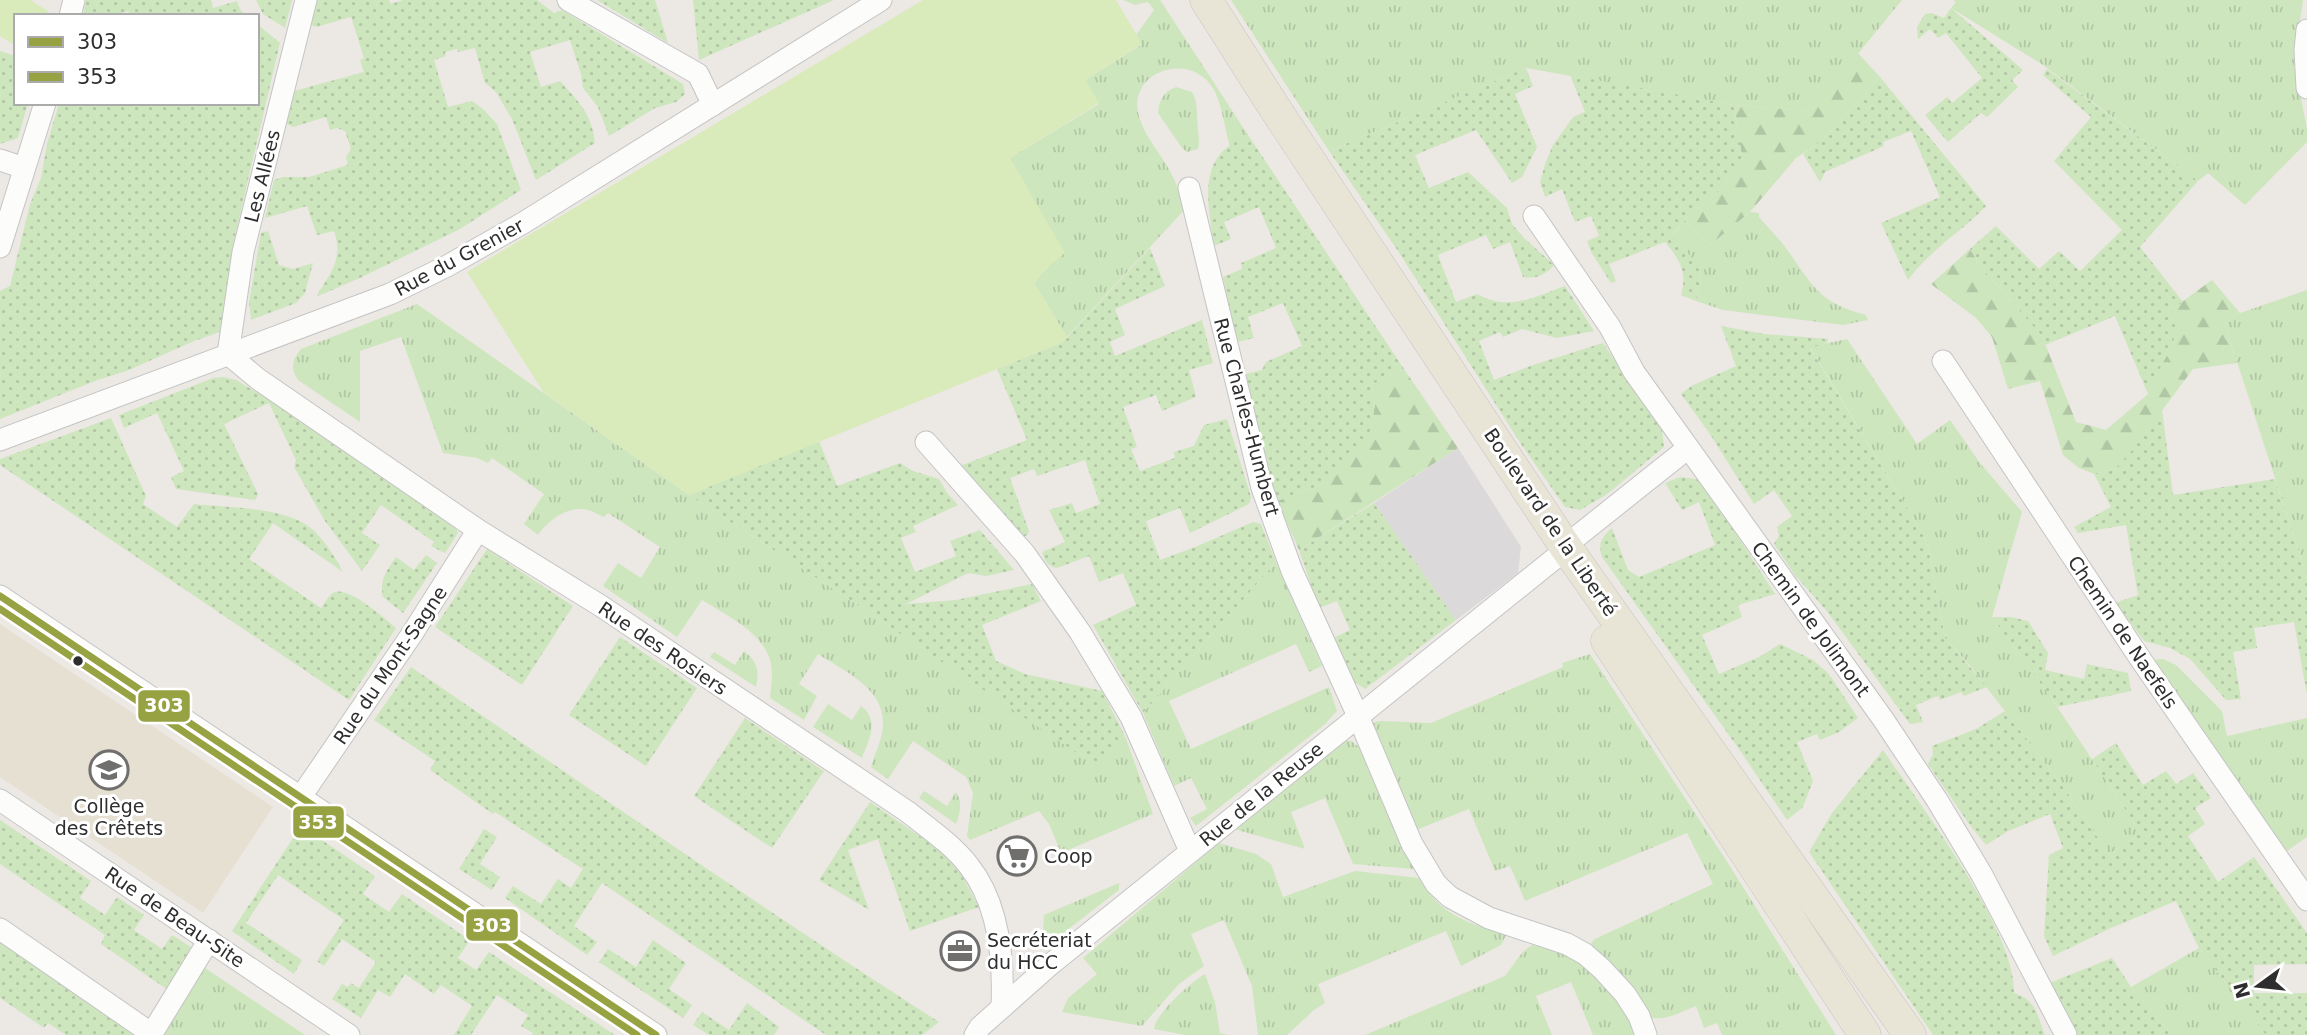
<svg xmlns="http://www.w3.org/2000/svg" width="2307" height="1035" viewBox="0 0 2307 1035" font-family="'DejaVu Sans',sans-serif">
	<style>
		.industrial { fill: #dcd9db }
		.education { fill: #e6e0d3 }
		.grass { fill: url(#grass-tufts) }
		.forest { fill: url(#forest-firs) }
		.garden { fill: url(#garden-dots) }
		.pitch { fill: #d9eabb }
		.lines { fill: none; stroke-linecap: round; stroke-linejoin: round }
		.street-casing { stroke: #c5c4c5; stroke-width: 23 }
		.primary-casing { stroke: #c6c5c4; stroke-width: 33 }
		.street { stroke: #fcfcfb; stroke-width: 21 }
		.primary { stroke: #e8e4d6; stroke-width: 32 }
		.bus-1-casing { stroke: #fff; stroke-width: 12 }
		.bus-2-casing { stroke: #fff; stroke-width: 12 }
		.bus-1 { stroke: #97a243; stroke-width: 7 }
		.bus-2 { stroke: #97a243; stroke-width: 7 }
		.bus-dot { fill: #2e2e2e; stroke: #fff; stroke-width: 2.5 }
		.labels { text-anchor: middle; stroke-width: 6; stroke-linejoin: round; paint-order: stroke }
		.street-label { font-size: 19px; fill: #2e2e2e; stroke: #fff }
		.poi-label { font-size: 19px; fill: #2e2e2e; stroke: #fff; text-anchor: start }
		.line-badge { stroke: #fff; stroke-width: 2.5 }
		.badge-label { font-size: 19px; text-anchor: middle; font-weight: bold; fill: #fff }
	</style>
	<defs>
		<pattern id="grass-tufts" width="24" height="20" patternUnits="userSpaceOnUse" patternTransform="scale(1.75)"><rect width="24" height="20" fill="#cee6be"/><path d="M3 7l-1-3M5 7V3M7 7l1-3M15 17l-1-3M17 17v-4M19 17l1-3" fill="none" stroke="#b1c6a4"/></pattern>
		<pattern id="forest-firs" width="22" height="20" patternUnits="userSpaceOnUse" patternTransform="scale(1.75)"><rect width="22" height="20" fill="#cee6be"/><path d="M5 1l3.5 6h-7zM16 11l3.5 6h-7z" fill="#b1c6a4"/></pattern>
		<pattern id="garden-dots" width="8" height="8" patternUnits="userSpaceOnUse" patternTransform="scale(1.75)"><rect width="8" height="8" fill="#cee6be"/><path d="M2 2h.1M6 6h.1" fill="none" stroke="#b1c6a4" stroke-width="1.8" stroke-linecap="round"/></pattern>
	</defs>
	<rect width="100%" height="100%" fill="#ece8e4"/>
	<path class="industrial" d="M1458,448L1521,547L1518,573L1456,620L1374,503Z"/>
	<path class="education" d="M0,624L273,807L203,913L0,777Z"/>
	<g class="grass">
		<path d="M1123,0H1160L1248,135L1230,147C1226,132 1221,102 1214,90C1193,51 1130,69 1138,112C1143,136 1161,153 1171,173C1177,184 1181,197 1186,208L1067,337L1034,283L1049,266L1010,158L1099,104L1085,80L1141,45L1136,35L1154,10L1148,2L1135,5Z"/>
		<path d="M1231,0H1902L1811,111L1734,105L1526,68L1329,151Z"/>
		<path d="M1953,0H2303L2294,63L2307,129V142L2245,205L2208,173L2198,181L2043,65L1951,8L1956,2Z"/>
		<path d="M1176,87L1192,92L1196,101L1199,143L1198,149L1187,152L1182,148L1158,113C1159,100 1163,92 1176,87Z"/>
		<path d="M1750,212L1759,213V217C1769,229 1782,241 1791,255C1816,291 1822,303 1866,315L1868,320L1843,325L1723,310L1696,301L1701,274L1673,236L1684,220L1710,245Z"/>
		<path d="M2307,290V576L2223,319Z"/>
		<path d="M417,304L689,495L852,601L1096,765L1125,736L1153,814L1061,853L1049,824L1039,811L970,840L967,836L973,793L966,777L913,741L888,779L871,767C875,753 883,738 883,724C884,688 844,671 818,654L799,684L817,696L804,720L770,698C771,687 773,674 771,664C764,632 727,616 702,600L677,637L603,586L618,563L641,578L660,547L608,513L604,517C599,515 593,511 588,510C569,505 548,520 538,535L524,524L544,494L492,458L488,463L477,458L443,453L401,337L360,351V422L298,380C290,368 292,360 301,349Z"/>
		<path d="M1847,339L1917,444L1950,420L1980,463L2022,512L1992,617L2042,684L2141,833L2109,854L2061,784L1971,667L1945,638L1927,541L1810,347Z"/>
		<path d="M1276,562L1322,666L1309,672L1296,644L1169,701L1191,749L1329,687L1337,711L1324,725L1196,826L1190,818L1207,809L1191,778L1174,786L1143,713Z"/>
		<path d="M744,651C757,661 760,671 756,687L710,657L714,652L735,665Z"/>
		<path d="M1590,654L1726,860L1836,1035H1722L1717,1023L1704,1028L1696,1006C1680,1012 1665,1022 1648,1017C1632,988 1618,963 1588,946L1595,939L1713,884L1687,833L1525,901L1510,866L1495,871L1469,809L1416,830L1370,724L1380,721L1431,723L1563,667L1562,663Z"/>
		<path d="M2163,659L2176,665L2222,711L2227,736L2307,718V837L2287,851L2150,660Z"/>
		<path d="M828,704L852,720L861,706C880,720 869,740 862,758L813,727Z"/>
		<path d="M1342,740L1351,741L1359,747L1414,869L1353,864L1325,798L1291,812L1305,849L1234,829Z"/>
		<path d="M924,791L947,806L956,792C963,803 960,813 956,824L919,798Z"/>
		<path d="M1219,843L1256,854L1271,864L1283,897L1355,871L1419,878C1439,915 1469,923 1506,935L1501,945L1461,966L1446,931L1318,984L1325,1003L1314,1010L1287,1035H1258L1252,986L1224,920L1191,934L1204,966L1179,984L1142,1026L1062,1012L1068,998L1097,974L1083,958Z"/>
		<path d="M1119,883V890L1049,944L1043,933L1044,915Z"/>
		<path d="M1532,945C1581,954 1622,987 1634,1035H1593L1571,982L1536,996L1552,1035H1365L1505,976C1514,965 1520,952 1532,945Z"/>
		<path d="M2199,948L2266,1035H2172L2131,987Z"/>
		<path d="M205,968L305,1035H163Z"/>
		<path d="M1205,974L1215,1002L1220,1033L1228,1035H1185L1154,1029C1155,1014 1192,981 1205,974Z"/>
	</g>
	<g class="forest">
		<path d="M1858,53L1880,77L1822,141L1796,158L1750,212L1710,245L1684,220L1717,193L1743,163L1734,105L1811,111Z"/>
		<path d="M1970,249L1982,268L2042,336L2076,422L2106,430L2148,394L2150,384L2167,355L2175,332L2172,309L2212,280L2240,313L2223,319L2237,363L2193,369L2135,447L2116,468L2094,474L2079,468L2063,455L2040,381L2008,389L1992,337L1976,318L1931,284Z"/>
		<path d="M1404,369L1458,448L1299,550L1277,501L1326,483L1375,408L1372,384Z"/>
	</g>
	<g class="garden">
		<path d="M86,0H211L213,8L237,1L241,11L247,16H130L128,11L113,16H83Z"/>
		<path d="M256,0H292L285,28L263,14Z"/>
		<path d="M317,0H389L391,4L403,0H537L554,13L562,10L683,84L685,94L676,102L655,108L609,136L598,107L583,88L581,74L570,40L530,52L541,87L560,81C579,102 592,114 595,143L536,180L512,119L496,92L485,83L475,48L458,52L457,49L445,52L446,56L434,60L448,107L472,101L483,109L497,124L521,190L460,229L362,277L316,297C330,273 344,260 334,231L317,235L307,206L265,218L274,180L283,177H309L348,165L346,157L351,149L345,131L337,128L330,130L326,117L293,127L285,123L294,91L364,72L360,60L364,58L351,17L316,27L311,25Z"/>
		<path d="M597,0H655L668,43Z"/>
		<path d="M693,0H834L699,60Z"/>
		<path d="M1951,8L2023,70L2012,80L2018,87L1987,117L1981,113L1948,142L1925,115L1947,97L1952,103L1982,78L1946,33L1938,38L1930,29L1918,39L1917,27L1925,14L1932,13L1944,18Z"/>
		<path d="M257,24L280,43L234,240L220,332L194,341L129,370L95,381L0,419V291L10,286L30,204L41,178L47,144L59,103H257Z"/>
		<path d="M0,51L16,56V103H28L18,138L0,144Z"/>
		<path d="M1526,68L1533,86L1515,94L1537,147L1522,177L1512,183L1476,130L1415,155L1429,188L1468,172L1507,208L1512,224L1523,237L1554,265C1545,275 1537,279 1523,277L1510,242L1493,249L1486,235L1438,255L1456,302L1477,294C1509,312 1534,297 1565,286L1594,331L1557,338L1522,329L1503,337L1500,332L1479,341L1494,380L1536,364L1603,343L1662,430L1664,447L1606,495L1580,510L1565,507L1521,444L1398,251L1329,151Z"/>
		<path d="M2047,69L2198,181L2140,247L2183,302L2172,309C2173,316 2176,325 2175,332C2173,354 2153,373 2148,394L2115,316L2045,345L2042,336L1982,268L1970,249L1996,226L2039,269L2059,251L2080,271L2122,230L2054,161L2091,117L2043,75Z"/>
		<path d="M1570,75L1734,105L1743,163L1717,193L1684,220L1673,235L1695,262L1701,274L1696,301L1681,295C1688,272 1679,259 1665,242L1609,264L1616,281L1611,283L1591,252L1587,241L1599,236L1591,216L1575,222L1562,189L1545,197L1540,182L1545,164L1553,145L1573,117L1585,112Z"/>
		<path d="M1880,77L1986,206C1960,233 1931,249 1908,280L1881,223L1940,197L1911,131L1883,142L1884,146L1825,172L1820,182L1803,154L1822,141Z"/>
		<path d="M1248,135L1404,369L1372,384L1375,408L1368,439L1326,483L1277,501L1245,374L1262,370L1266,362L1302,346L1283,303L1248,317L1254,338L1237,342L1223,277L1242,269L1241,263L1276,248L1259,207L1224,222L1231,239L1214,246C1210,216 1199,173 1224,150C1231,144 1240,140 1248,135Z"/>
		<path d="M268,231L279,265L293,269L313,263L305,293L296,303L251,320L249,302L261,233Z"/>
		<path d="M1150,248L1165,286L1115,309L1125,335L1110,342L1115,356L1202,320L1213,363L1189,370L1196,397L1162,411L1156,395L1123,407L1137,447L1131,449L1140,471L1175,458L1174,452L1194,446L1204,425L1227,419L1251,497L1250,502L1247,505L1190,533L1180,508L1146,521L1160,560L1195,547L1253,522L1261,524L1276,562L1143,713L1093,625L1136,605L1123,573L1099,582L1089,556L1057,568C1048,567 1044,560 1042,552L1065,542L1049,510L1072,503L1076,513L1100,504L1085,460L1037,476L1034,469L1010,478L1029,531L1027,535L1021,538L960,466L1027,440L997,369L1063,342Z"/>
		<path d="M1721,326L1764,334L1828,339L1827,343L1810,348L1927,541L1945,638L1987,687L1964,696L1961,692L1940,700L1938,696L1916,705L1923,722L1910,724L1826,610L1794,574L1774,544L1779,536L1777,527L1792,516L1774,490L1754,504L1710,434L1681,394L1691,386L1736,366Z"/>
		<path d="M223,377L236,380L271,401L453,523L458,533L445,553L431,546L434,542L381,505L362,533L380,545L362,571L325,521L294,467L296,460L269,403L224,424L257,492L258,495L255,500L176,489L171,477L184,471L157,413L124,428L119,415L213,378Z"/>
		<path d="M2162,409L2173,495L2275,479L2307,576V695L2294,622L2254,628L2257,648L2233,652L2241,699L2226,700L2190,659L2170,648L2144,641L2115,603L2138,595L2126,525L2078,533L2074,527L2111,507L2094,474L2116,468L2135,447Z"/>
		<path d="M111,418L146,496L143,504L177,527L194,504C228,508 283,506 311,528C324,539 335,557 343,572L273,523L249,559L321,608C325,603 329,594 335,592C350,587 385,619 396,628L349,700L0,465V459Z"/>
		<path d="M819,441L837,486L900,463L913,471L939,479L947,493L958,505L913,526L916,532L901,538L915,572L956,556L950,541L980,530L1014,570L986,576L968,573L906,604L956,600L1032,584L1041,601L982,625L996,661L1025,674L1102,691L1125,736L1096,766L852,601L689,495Z"/>
		<path d="M1680,477L1696,479L1706,487L1775,594L1738,605L1742,617L1702,635L1719,674L1759,657L1780,644L1813,660L1829,674L1858,718L1839,732L1820,740L1817,734L1797,742L1813,781L1803,807L1787,820L1741,752L1602,557C1598,543 1601,538 1612,528L1628,570L1639,577L1715,545L1699,502L1682,510L1665,483Z"/>
		<path d="M1374,503L1456,620L1365,689L1350,679L1333,638L1350,630L1337,601L1319,608L1299,550Z"/>
		<path d="M487,549L573,606L522,685L435,627Z"/>
		<path d="M426,555L437,563L403,613L383,597C379,580 387,570 396,557L414,570Z"/>
		<path d="M1992,617H2011L2028,621L2048,653L2045,670L2084,679L2087,664L2128,673L2131,691L2058,707Z"/>
		<path d="M620,637L697,688L646,766L569,715Z"/>
		<path d="M411,667C586,786 760,907 939,1022L922,1035H826L602,883L574,926L597,942L587,955L505,898L513,886L541,904L558,879L571,888L583,869L495,812L493,814L430,770L435,761L374,720Z"/>
		<path d="M2005,711L2061,784L2109,854L2141,833L2092,759L2116,743L2143,785L2166,771L2176,784L2193,773L2211,798L2195,808L2205,824L2188,836L2218,882L2254,857L2307,933V964L2254,965V993H2307V1035H2266L2199,948L2176,901L2111,928L2053,956L2044,936L2049,855L2063,848L2050,814L2008,831L1986,845L1969,824L1928,764L1933,754L1932,746L1976,729Z"/>
		<path d="M745,718L824,771L772,848L694,796Z"/>
		<path d="M1883,750C1920,805 2016,930 2014,993C2037,1000 2037,1016 2045,1035H1933L1809,852L1832,813Z"/>
		<path d="M870,802L937,848L961,874L979,907L910,931L878,839L848,850L869,910L819,880Z"/>
		<path d="M0,820L91,881L80,898L105,915L117,897L144,915L134,930L162,949L172,935L191,947L168,990L101,944L105,935L0,864Z"/>
		<path d="M301,826L375,876L363,894L389,912L402,894L470,940L458,958L476,970L489,952L615,1035H532L533,1033L521,1026L528,1015L497,995L471,1035H454L472,1006L441,985L434,994L405,974L390,997L378,990L361,1018L332,999L342,984L348,987L351,983L359,988L376,962L342,939L324,966L317,961L344,920L278,875L246,923L302,960L294,974L232,931Z"/>
		<path d="M484,829L497,837L480,864L500,877L492,890L459,869Z"/>
		<path d="M0,939L137,1035H66L48,1023L44,1028L0,998Z"/>
		<path d="M653,940L686,963L669,989L692,1005L683,1018L599,962L608,949L636,967Z"/>
		<path d="M2112,958L2131,987L2172,1035H2074L2047,984Z"/>
		<path d="M747,1003L779,1027L774,1035H709L693,1025L702,1012L729,1030Z"/>
	</g>
	<g class="pitch">
		<path d="M0,0H30L48,11L45,16H16V46L0,36Z"/>
		<path d="M923,0H1116L1142,44L1085,80L1099,103L1010,158L1065,253L1049,266L1034,283L1067,337L1063,342L689,495L544,393L467,272Z"/>
	</g>
	<g class="lines">
		<g class="street-casing">
			<g id="street">
				<path d="M306,0L243,252L228,354L258,379L478,530L601,606L908,812C928,828 953,845 969,866C999,904 1004,960 1002,1007"/>
				<path d="M568,0L698,74L713,105"/>
				<path d="M70,16L74,0"/>
				<path d="M2307,30L2305,50L2307,88"/>
				<path d="M0,160L24,168"/>
				<path d="M1189,188L1262,488L1292,571L1358,716L1412,844L1436,884L1450,897L1489,918L1567,944L1585,954L1602,969L1625,994L1639,1016L1646,1035"/>
				<path d="M1534,216L1610,327L1634,372L1883,719L1937,800L1982,875L2066,1035"/>
				<path d="M0,247L45,103"/>
				<path d="M1943,361L2139,657L2307,900"/>
				<path d="M0,440L390,294L447,266L523,223L881,0"/>
				<path d="M926,442L1025,554L1080,632L1131,717L1190,851"/>
				<path d="M1565,546L1688,448"/>
				<path d="M0,596L656,1035"/>
				<path d="M300,798L412,634L478,530"/>
				<path d="M0,800L349,1035"/>
				<path d="M0,929L152,1034"/>
				<path d="M151,1035L209,940"/>
				<path d="M975,1035L980,1027L1051,964L1554,559"/>
			</g>
		</g>
		<g class="primary-casing">
			<g id="primary">
				<path d="M1206,0L1274,107L1565,546L1910,1035"/>
				<path d="M1607,641L1865,1035"/>
			</g>
		</g>
		<use href="#street" class="street"/>
		<use href="#primary" class="primary"/>
		<g class="bus-1-casing">
			<path id="bus-1" d="M0,596L656,1035"/>
		</g>
		<g class="bus-2-casing">
			<path id="bus-2" d="M0,609L637,1035"/>
		</g>
		<use href="#bus-1" class="bus-1"/>
		<use href="#bus-2" class="bus-2"/>
	</g>
	<defs>
		<g id="school-ring" transform="scale(2.0125)"><circle r="9.5" fill="#fff" stroke="#706f6e" stroke-width="1.5"/><path d="M0-5L7-2L0 1L-7-2ZM-4 1L0 2.5L4 1V4Q0 6-4 4Z" fill="#706f6e"/></g>
		<g id="supermarket-ring" transform="scale(2.0125)"><circle r="9.5" fill="#fff" stroke="#706f6e" stroke-width="1.5"/><path d="M-6-5.5h2.5l.6 2H6L4.5 2H-2.5L-4.4-4H-6ZM-1.5 3.2a1.3 1.3 0 1 0 .1 0ZM3 3.2a1.3 1.3 0 1 0 .1 0Z" fill="#706f6e"/></g>
		<g id="office-ring" transform="scale(2.0125)"><circle r="9.5" fill="#fff" stroke="#706f6e" stroke-width="1.5"/><path d="M-6-3h4V-5.5h4V-3h4V5H-6ZM-1-4.5V-3h2v-1.5ZM-6 0V1H6V0Z" fill="#706f6e"/></g>
	</defs>
	<g fill-rule="evenodd">
		<use href="#school-ring" x="109" y="770"/>
		<use href="#supermarket-ring" x="1017" y="856"/>
		<use href="#office-ring" x="960" y="951"/>
	</g>
	<circle class="bus-dot" cx="78" cy="661" r="6"/>
	<g class="labels">
		<g class="street-label">
			<text transform="translate(262 176) rotate(-76)" y="7">Les Allées</text>
			<text transform="translate(459 257) rotate(-28)" y="7">Rue du Grenier</text>
			<text transform="translate(1247 417) rotate(75)" y="7">Rue Charles-Humbert</text>
			<text transform="translate(1551 522) rotate(56)" y="7">Boulevard de la Liberté</text>
			<text transform="translate(1811 619) rotate(54)" y="7">Chemin de Jolimont</text>
			<text transform="translate(2123 632) rotate(56)" y="7">Chemin de Naefels</text>
			<text transform="translate(663 648) rotate(34)" y="7">Rue des Rosiers</text>
			<text transform="translate(390 665) rotate(-56)" y="7">Rue du Mont-Sagne</text>
			<text transform="translate(1261 794) rotate(-39)" y="7">Rue de la Reuse</text>
			<text transform="translate(175 917) rotate(34)" y="7">Rue de Beau-Site</text>
		</g>
		<g class="poi-label">
			<text x="109" y="813" text-anchor="middle">Collège<tspan x="109" dy="22">des Crêtets</tspan></text>
			<text x="1044" y="863">Coop</text>
			<text x="987" y="947">Secréteriat<tspan x="987" dy="22">du HCC</tspan></text>
		</g>
	</g>
	<g class="line-badge">
		<rect x="137" y="689" width="54" height="34" rx="7" fill="#97a243"/>
		<rect x="292" y="805" width="53" height="34" rx="7" fill="#97a243"/>
		<rect x="465" y="908" width="54" height="34" rx="7" fill="#97a243"/>
	</g>
	<g class="badge-label">
		<text x="164" y="712">303</text>
		<text x="318" y="829">353</text>
		<text x="492" y="932">303</text>
	</g>
	<rect x="14" y="14" width="245" height="91" fill="#ffffff" stroke="#ababab" stroke-width="2"/>
	<rect x="28" y="37" width="35" height="10" fill="#97a243" stroke="#ababab" stroke-width="2"/>
	<text x="77" y="49" font-size="21" fill="#2e2e2e">303</text>
	<rect x="28" y="72" width="35" height="10" fill="#97a243" stroke="#ababab" stroke-width="2"/>
	<text x="77" y="84" font-size="21" fill="#2e2e2e">353</text>
	<g transform="translate(2258 986) rotate(255)" stroke="#ffffff" stroke-width="5" paint-order="stroke">
	<path d="M0-5L12 26L0 18L-12 26Z" fill="#2e2e2e"/>
	<text y="-10" font-size="19" font-weight="bold" text-anchor="middle" fill="#2e2e2e">N</text>
	</g>
</svg>
